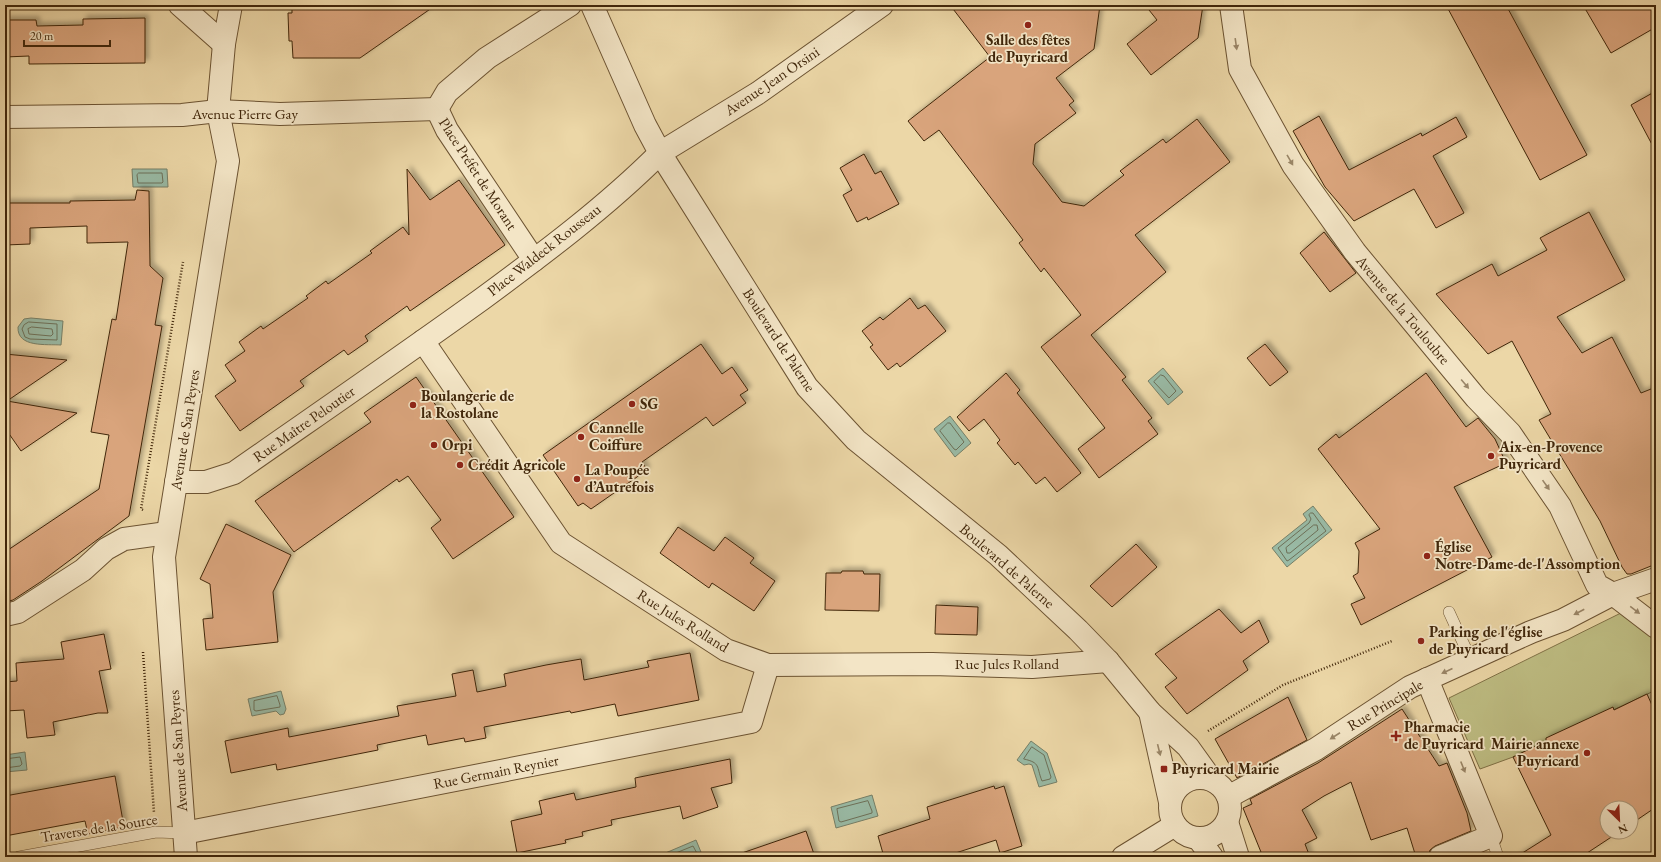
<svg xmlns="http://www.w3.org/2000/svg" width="1661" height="862" viewBox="0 0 1661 862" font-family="'EB Garamond',serif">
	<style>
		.green { fill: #bebd83; stroke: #807247 }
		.water { fill: #99baa5; stroke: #767f67 }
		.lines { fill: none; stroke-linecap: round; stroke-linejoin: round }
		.shore { stroke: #6d7058; stroke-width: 1 }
		.building { fill: #d9a47b; stroke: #41270b; filter: url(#shadow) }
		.service-casing { stroke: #6c5332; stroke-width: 12 }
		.minor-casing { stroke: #6c5332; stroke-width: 24 }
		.tertiary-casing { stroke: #6c5332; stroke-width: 24 }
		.path { stroke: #41270b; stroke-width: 2.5; stroke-dasharray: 1 2; stroke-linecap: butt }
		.service { stroke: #f3e5c6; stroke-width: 11 }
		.minor { stroke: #f3e5c6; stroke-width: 22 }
		.tertiary { stroke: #f3e5c6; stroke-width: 22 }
		.oneway { fill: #9a8668 }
		.poi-dot { fill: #8f2418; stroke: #f3e5c6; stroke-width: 1.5 }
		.labels { text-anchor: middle; stroke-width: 3.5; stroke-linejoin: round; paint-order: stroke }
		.poi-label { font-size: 15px; font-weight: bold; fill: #41270b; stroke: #f3e5c6; text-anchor: start }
		.street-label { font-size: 15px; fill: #41270b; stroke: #f3e5c6 }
	</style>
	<defs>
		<filter id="shadow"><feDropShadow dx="3.5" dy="-3.5" stdDeviation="2" flood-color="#0004"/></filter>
	</defs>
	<rect width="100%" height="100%" fill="#ecd7a7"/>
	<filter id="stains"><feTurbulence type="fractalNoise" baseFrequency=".005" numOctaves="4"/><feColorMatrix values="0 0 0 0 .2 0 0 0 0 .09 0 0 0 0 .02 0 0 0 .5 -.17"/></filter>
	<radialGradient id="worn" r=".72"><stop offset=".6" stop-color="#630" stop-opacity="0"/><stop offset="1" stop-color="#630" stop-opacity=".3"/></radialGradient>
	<path class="green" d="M1629,609L1656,641V690L1513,757L1480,769L1449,698Z"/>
	<g class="water">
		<path d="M132,169H167L168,187H133Z"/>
		<path d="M31,318L63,321L61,345C47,344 17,348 18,327L24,319Z"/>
		<path d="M1163,368L1183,392L1168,405L1148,381Z"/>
		<path d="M950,416L971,443L955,457L934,429Z"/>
		<path d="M1313,506L1332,530L1287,567L1272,548L1307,520L1303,514Z"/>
		<path d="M281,691L286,709L284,714L280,715L276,711L252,716L248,699Z"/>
		<path d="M1031,741L1047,753L1057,782L1039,787L1032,765L1029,764L1024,765L1017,760Z"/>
		<path d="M25,752L27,770L5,772V755Z"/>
		<path d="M872,795L878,816L836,828L831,807Z"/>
		<path d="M696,840L703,857H656Z"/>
	</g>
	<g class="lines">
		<g class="shore">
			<path d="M139,173H162L163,182L162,183H138L137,175Z"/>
			<path d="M29,322L57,324V340L30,339L25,337L22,329L24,325Z"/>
			<path d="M32,327L52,329L53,334L51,336L29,334L28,329Z"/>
			<path d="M1161,375L1164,376L1176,391L1169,398L1154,382Z"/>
			<path d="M948,423H950L964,442L956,450L954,449L940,431Z"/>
			<path d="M1311,513H1313L1326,531L1289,560L1287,561L1278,548L1309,523L1311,519L1309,515Z"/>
			<path d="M1314,525H1317L1318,530L1290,553H1287L1286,548Z"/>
			<path d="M277,696L280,705V707L256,711L254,710V701Z"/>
			<path d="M1032,747L1044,755L1051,777L1050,779L1042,781C1036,766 1041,763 1024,759Z"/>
			<path d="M5,759L20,757L22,764L20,766L5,768"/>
			<path d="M868,801L872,811V813L841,822L839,821L837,809Z"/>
			<path d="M666,857L693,846L699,857"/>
		</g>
	</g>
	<g class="building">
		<path d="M292,5H436L360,58H293L292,41H289L288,13H292Z"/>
		<path d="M950,5H1100L1094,49L1056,78L1074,101L1069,105L1076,113L1035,144L1033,164L1062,202L1084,206L1124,175L1120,171L1163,139L1166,143L1197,119L1230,162L1135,235L1166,272L1091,335L1126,377L1122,380L1152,418L1148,421L1158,434L1099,478L1078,449L1105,428L1041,347L1081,315L1044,268L1041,272L1019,243L1023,240L939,130L924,141L908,121L990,57Z"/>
		<path d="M1145,5H1203L1198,38L1151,75L1127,44L1157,20Z"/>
		<path d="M1446,5H1506L1587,155L1540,180Z"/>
		<path d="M1583,5H1656V27L1611,53Z"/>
		<path d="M145,18V63L29,64V56L5,57V20H36L37,26L83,25V19Z"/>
		<path d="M1656,91V152L1631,105Z"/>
		<path d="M1319,116L1349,170L1421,133L1422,136L1456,117L1467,137L1433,156L1464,213L1436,228L1414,189L1354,221L1325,187L1293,131Z"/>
		<path d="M864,154L875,174L881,171L899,204L868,220L867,217L857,222L843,195L852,190L840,168Z"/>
		<path d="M407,169L430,200L459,180L505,245L410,311L407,306L365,336L368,341L348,355L344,350L300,381L304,386L240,431L215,396L236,381L225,365L245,351L239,342L261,326L263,329L308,298L306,296L326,281L328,284L372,253L370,251L403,227L409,235Z"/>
		<path d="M137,190L149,191L150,266L163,278L155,325L162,326L129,516L42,581L13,600L5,602V552L99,489L109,435L91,432L112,319L116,320L128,242L87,243V226L30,228V244L5,245V203H70V201L135,200Z"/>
		<path d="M1589,212L1625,280L1557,317L1582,353L1612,337L1641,393L1656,387V564L1631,574H1627L1622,567L1600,521L1539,420L1551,414L1512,341L1488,354L1436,294L1492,264L1498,276L1547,250L1540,238Z"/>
		<path d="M1324,232L1356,273L1330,292L1300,253Z"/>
		<path d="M910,298L918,309L925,305L946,331L900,367L897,363L888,370L870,347L873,345L862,331L880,317L883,320Z"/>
		<path d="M701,344L722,374L732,367L748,390L740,395L746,403L713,426L706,417L642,462L647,470L591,509L583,503L578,506L543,455Z"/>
		<path d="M1265,344L1288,372L1270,386L1247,358Z"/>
		<path d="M5,354L67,360L7,401L77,413L21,451L5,428Z"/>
		<path d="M1006,373L1020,390L1017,393L1081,473L1057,492L1045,477L1036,484L1018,462L1015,465L997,443L1000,440L984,419L969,431L957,417Z"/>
		<path d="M1426,373L1466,427L1478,418L1495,439L1506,463L1454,487L1492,557L1361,625L1351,604L1365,598L1353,576L1358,573L1359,551L1355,543L1380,529L1318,449L1336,434L1339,438Z"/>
		<path d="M416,377L514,517L453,559L431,528L441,520L408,476L399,482L397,479L294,552L255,501L371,422L364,413Z"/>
		<path d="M226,524L291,555L273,592L278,642L206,650L203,619L213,618L210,584L200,579Z"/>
		<path d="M678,527L714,551L725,537L754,558L750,563L775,581L754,611L712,583L709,588L660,553Z"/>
		<path d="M1136,544L1157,567L1112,607L1090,586Z"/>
		<path d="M842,571H863L864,574H880L879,611L825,610L826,573H841Z"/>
		<path d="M936,605L978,607L977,635L935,634Z"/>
		<path d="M1219,609L1241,633L1259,620L1269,642L1243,661L1248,670L1187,714L1165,687L1177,678L1155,654Z"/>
		<path d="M104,634L111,669L99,671L108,713H98L53,722L55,735L27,738L24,710L5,711V682L17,681L16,663L64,659L61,642Z"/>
		<path d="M690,653L699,700L618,716L615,704L571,713L570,711L484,727L486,738L465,742L464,738L428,745L426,735L377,745L378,750L277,770L276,764L231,773L225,741L288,728L289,737L399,716L397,706L456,696L452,674L473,670L477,692L506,686L504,674L546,665L581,659L584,680L649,667L647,661Z"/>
		<path d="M1647,694L1656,714V807L1631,824V808H1607V832H1619L1581,857H1516L1551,835L1513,757L1546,741V738L1613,707L1614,710Z"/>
		<path d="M1288,697L1307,740L1237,778L1215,739Z"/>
		<path d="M1402,709L1439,766L1447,763L1467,813L1471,831L1435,846L1430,850L1428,857H1416L1407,828L1371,840L1351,782L1324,796L1302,810L1317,838L1305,844L1310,857H1263L1243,808L1252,804L1250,799L1318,763Z"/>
		<path d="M730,759L732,783L711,788L718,807L683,819L680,806L611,820L612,825L582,832L583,836L565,840L566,843L517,853L511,821L542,814L539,801L574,793L576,800L636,787L635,778Z"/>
		<path d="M115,776L124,827L88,834L85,821L5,836V796Z"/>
		<path d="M994,786L995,789L1004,786L1022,846L1000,853L996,840L943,857H884L878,836L930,819L927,807Z"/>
		<path d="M806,831L815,857H743L742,853Z"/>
	</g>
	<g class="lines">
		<g class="service-casing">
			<g id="service">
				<path d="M1449,612L1471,660"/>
				<path d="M1491,836L1498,857"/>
				<path d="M19,857L156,832L184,833"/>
			</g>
		</g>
		<g class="minor-casing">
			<g id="minor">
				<path d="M180,5L224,44"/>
				<path d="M1231,5L1240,69L1293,165L1355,252L1476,398L1510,433L1560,506L1597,585L1613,594L1656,627"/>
				<path d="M437,109L447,130L534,260"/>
				<path d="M437,109L447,92L487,58L570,5"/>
				<path d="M5,117L182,115L218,111L280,114L437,109"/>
				<path d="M423,341L561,543L726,650L768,665L932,664L1032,667L1108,661"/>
				<path d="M176,482H206L234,473C317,415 400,358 482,299C543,254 606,207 660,153L645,125L592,5"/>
				<path d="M5,615L18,612L83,570L106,549L124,539L167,533"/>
				<path d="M1427,679L1491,836L1440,857"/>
				<path d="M1228,797L1316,749L1410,687L1531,632L1563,620L1613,594L1656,579"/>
				<path d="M1227,822L1238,857"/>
				<path d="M184,833L751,722L768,665"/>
				<path d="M1198,838L1212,857"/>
				<path d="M186,857L164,557L228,161L218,111L224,44L231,5"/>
			</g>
		</g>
		<g class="tertiary-casing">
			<g id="tertiary">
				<path d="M882,5L758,93L660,153L807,387L856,440L998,555L1078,630L1108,661L1150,712L1188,747L1211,779"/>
				<path d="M1150,712L1170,802"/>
				<circle cx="1200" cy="808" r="30"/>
				<path d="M1123,857L1175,825"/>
			</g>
		</g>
		<g class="path">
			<path d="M143,510L141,509L183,262"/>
			<path d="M143,652L154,813"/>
			<path d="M1208,731L1283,685L1392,641"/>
		</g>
		<use href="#service" class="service"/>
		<use href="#minor" class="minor"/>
		<use href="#tertiary" class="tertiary"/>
	</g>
	<defs><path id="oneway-solid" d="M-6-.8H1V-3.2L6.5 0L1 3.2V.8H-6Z"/></defs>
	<g class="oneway">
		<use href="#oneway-solid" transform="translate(1236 44) rotate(82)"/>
		<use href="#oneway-solid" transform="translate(1290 160) rotate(60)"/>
		<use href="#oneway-solid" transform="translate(1465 384) rotate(50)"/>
		<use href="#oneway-solid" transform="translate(1546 485) rotate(55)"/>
		<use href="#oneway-solid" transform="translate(1635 610) rotate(37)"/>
		<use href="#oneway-solid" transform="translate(1579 612) rotate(152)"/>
		<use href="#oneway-solid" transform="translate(1447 671) rotate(156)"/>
		<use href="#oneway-solid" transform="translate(1335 736) rotate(147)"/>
		<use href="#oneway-solid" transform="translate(1159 750) rotate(76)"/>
		<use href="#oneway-solid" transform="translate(1463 767) rotate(68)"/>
	</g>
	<g class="poi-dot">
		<circle cx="1028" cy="25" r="4"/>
		<circle cx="632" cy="404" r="4"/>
		<circle cx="413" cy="405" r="4"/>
		<circle cx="581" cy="437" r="4"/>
		<circle cx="434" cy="445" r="4"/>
		<circle cx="1491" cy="456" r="4"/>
		<circle cx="460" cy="465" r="4"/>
		<circle cx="577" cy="479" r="4"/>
		<circle cx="1427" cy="556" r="4"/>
		<circle cx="1421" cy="641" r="4"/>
		<path d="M1394 730h4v4h4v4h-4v4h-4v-4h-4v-4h4z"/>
		<circle cx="1587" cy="753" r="4"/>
		<rect x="1160" y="765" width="8" height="8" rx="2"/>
	</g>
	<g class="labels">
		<g class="poi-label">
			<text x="1028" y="45" text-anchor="middle">Salle des fêtes<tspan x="1028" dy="17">de Puyricard</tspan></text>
			<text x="421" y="401">Boulangerie de<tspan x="421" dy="17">la Rostolane</tspan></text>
			<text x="640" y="409">SG</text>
			<text x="589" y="433">Cannelle<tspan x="589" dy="17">Coiffure</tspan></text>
			<text x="442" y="450">Orpi</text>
			<text x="1499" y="452">Aix-en-Provence<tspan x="1499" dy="17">Puyricard</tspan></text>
			<text x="468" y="470">Crédit Agricole</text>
			<text x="585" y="475">La Poupée<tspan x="585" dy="17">d’Autrefois</tspan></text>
			<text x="1435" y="552">Église<tspan x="1435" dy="17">Notre-Dame-de-l'Assomption</tspan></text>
			<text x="1429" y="637">Parking de l'église<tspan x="1429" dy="17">de Puyricard</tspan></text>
			<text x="1404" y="732">Pharmacie<tspan x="1404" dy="17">de Puyricard</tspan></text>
			<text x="1579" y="749" text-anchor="end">Mairie annexe<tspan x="1579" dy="17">Puyricard</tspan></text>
			<text x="1172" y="774">Puyricard Mairie</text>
		</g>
		<g class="street-label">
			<text transform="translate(772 81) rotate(-34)" y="5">Avenue Jean Orsini</text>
			<text x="245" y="119">Avenue Pierre Gay</text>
			<text transform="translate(478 174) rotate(57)" y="5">Place Préfet de Morant</text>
			<text transform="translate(544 250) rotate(-38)" y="5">Place Waldeck Rousseau</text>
			<text transform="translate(1403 310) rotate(50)" y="5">Avenue de la Touloubre</text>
			<text transform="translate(779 340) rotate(57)" y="5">Boulevard de Palerne</text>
			<text transform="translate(304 424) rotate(-35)" y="5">Rue Maître Peloutier</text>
			<text transform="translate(185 430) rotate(-81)" y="5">Avenue de San Peyres</text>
			<text transform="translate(1007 566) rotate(41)" y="5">Boulevard de Palerne</text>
			<text transform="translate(683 621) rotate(32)" y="5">Rue Jules Rolland</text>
			<text x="1007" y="669">Rue Jules Rolland</text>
			<text transform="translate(1385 705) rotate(-31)" y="5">Rue Principale</text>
			<text transform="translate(178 751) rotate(-94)" y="5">Avenue de San Peyres</text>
			<text transform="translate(496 772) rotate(-11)" y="5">Rue Germain Reynier</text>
			<text transform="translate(99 828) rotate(-9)" y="5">Traverse de la Source</text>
		</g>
	</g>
	<rect width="1661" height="862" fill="none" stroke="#ecd7a7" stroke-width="20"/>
	<rect x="6" y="6" width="1649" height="850" fill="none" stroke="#41270b" stroke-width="2"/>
	<rect x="10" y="10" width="1641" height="842" fill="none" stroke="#41270b"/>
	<g transform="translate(1619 820) rotate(156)"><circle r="19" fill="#f3e5c6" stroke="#ac997b"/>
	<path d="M0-3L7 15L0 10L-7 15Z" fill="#8f2418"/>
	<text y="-6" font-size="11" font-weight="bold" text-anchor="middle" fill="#41270b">N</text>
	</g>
	<path d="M24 40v6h86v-6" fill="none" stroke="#41270b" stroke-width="2"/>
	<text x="30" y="40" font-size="12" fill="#41270b" stroke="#f3e5c6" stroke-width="3" paint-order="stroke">20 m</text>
	<rect width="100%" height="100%" filter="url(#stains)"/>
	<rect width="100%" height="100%" fill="url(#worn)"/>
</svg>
